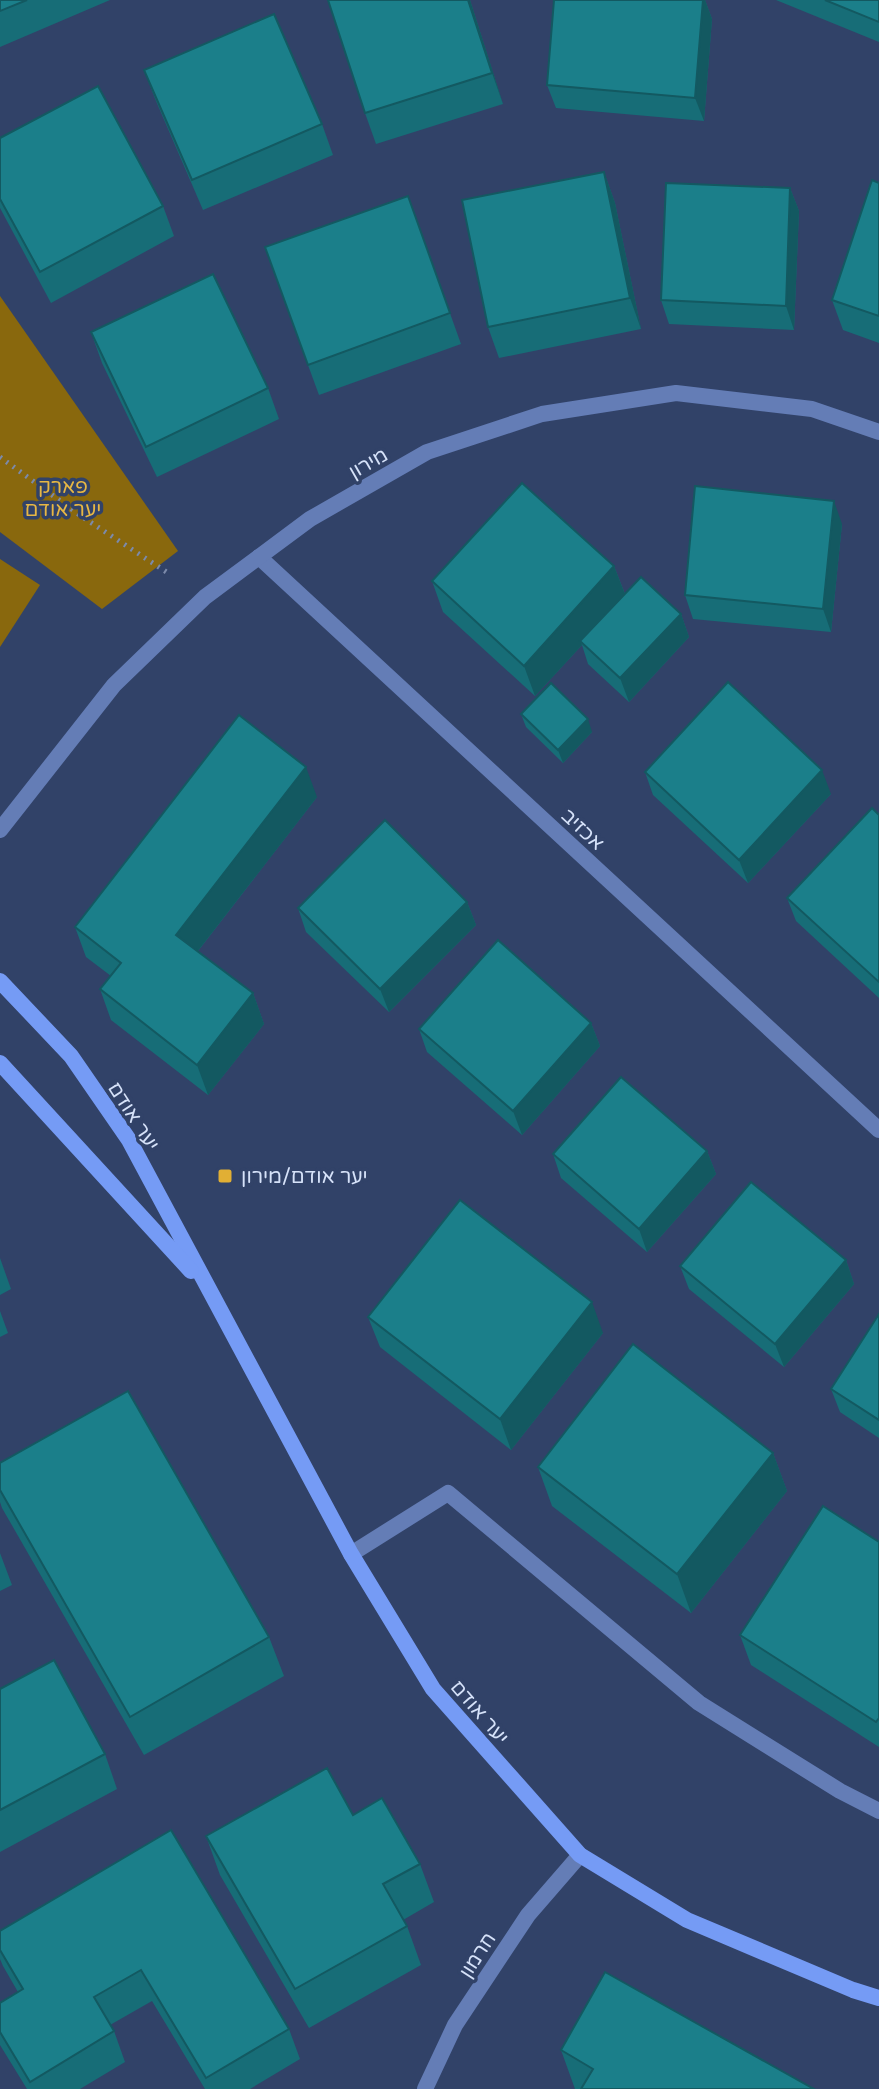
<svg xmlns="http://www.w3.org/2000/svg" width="879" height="2089" viewBox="0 0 879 2089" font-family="'Varela Round',Heebo,sans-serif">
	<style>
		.green { fill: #89680d }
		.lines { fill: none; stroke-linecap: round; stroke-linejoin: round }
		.path { stroke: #7c8aaa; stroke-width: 5; stroke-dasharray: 2 6; stroke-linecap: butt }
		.lane { stroke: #647db6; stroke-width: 16 }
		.street { stroke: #647db6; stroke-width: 16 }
		.secondary { stroke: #759bf5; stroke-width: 16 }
		.wall { fill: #176d77 }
		.shaded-wall { fill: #135961 }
		.building { fill: #1b7f8a; stroke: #135961; stroke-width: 2 }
		.poi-dot { fill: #e1af34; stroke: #314268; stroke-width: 3 }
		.labels { text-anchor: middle; stroke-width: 7; stroke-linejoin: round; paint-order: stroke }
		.street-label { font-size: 20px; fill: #d6e2f9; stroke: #314268 }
		.park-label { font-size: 20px; fill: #e7b744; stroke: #314268 }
		.poi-label { font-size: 20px; fill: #d6e2f9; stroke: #314268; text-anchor: start }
	</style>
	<rect width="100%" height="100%" fill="#314268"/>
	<g class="green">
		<path d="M0,296L178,551L102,609L0,532Z"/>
		<path d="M0,559L40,585L0,647Z"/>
	</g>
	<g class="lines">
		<path class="path" d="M0,457L81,516L171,575"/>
		<path class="lane" d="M351,1554L448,1493L699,1703L840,1791L879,1811"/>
		<g class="street">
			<path d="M259,557L879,1130"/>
			<path d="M0,830L114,685L205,597L310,519L427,452L542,414L676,393L812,409L879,432"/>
			<path d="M425,2089L455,2025L528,1915L580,1855"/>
		</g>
		<g class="secondary">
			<path d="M0,981L71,1056L129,1140L351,1554L433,1689L580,1855L687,1920L853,1990L879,1998"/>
			<path d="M0,1063L191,1271"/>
		</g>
	</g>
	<g class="wall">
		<path d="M0,0H110L0,47Z"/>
		<path d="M470,0L503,104L376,144L365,113Z"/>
		<path d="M554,0H705L712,19L704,121L556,108L547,85Z"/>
		<path d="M776,0H879V42Z"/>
		<path d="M144,70L322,124L333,155L203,210L156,101Z"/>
		<path d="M0,138L163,206L174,236L51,303L0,208Z"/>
		<path d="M604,172L615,203L641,329L499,358L488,327Z"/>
		<path d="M879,183V343L843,330L832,300Z"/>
		<path d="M790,188L799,211L794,330L669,324L661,300Z"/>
		<path d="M408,196L461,344L319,395L265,248Z"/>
		<path d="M91,332L268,388L279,419L157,477L102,363Z"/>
		<path d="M842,524L831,632L693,619L685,595Z"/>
		<path d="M614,566L625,594L681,614L689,637L629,702L588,664L582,645L535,696L443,612L432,581Z"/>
		<path d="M521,714L592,732L563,763L526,727Z"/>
		<path d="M645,772L831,794L748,883L653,795Z"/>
		<path d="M317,797L198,951L253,993L264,1024L208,1095L111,1020L100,989L111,976L86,957L75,927Z"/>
		<path d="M879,815V998L796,921L787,898Z"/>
		<path d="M467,902L476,925L389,1012L306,932L298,908Z"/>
		<path d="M591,1023L600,1046L522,1135L427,1052L419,1029Z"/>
		<path d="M707,1151L716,1174L647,1252L561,1178L553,1154Z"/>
		<path d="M0,1258L11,1289L0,1295Z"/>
		<path d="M846,1260L854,1284L784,1367L689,1289L680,1266Z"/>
		<path d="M0,1311L8,1333L0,1337Z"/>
		<path d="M879,1314V1438L840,1412L831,1389Z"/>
		<path d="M368,1317L603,1333L511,1450L380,1347Z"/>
		<path d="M773,1453L787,1491L691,1613L552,1506L538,1467Z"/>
		<path d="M0,1463L269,1637L284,1676L144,1755L2,1508L0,1502Z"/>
		<path d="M879,1542V1747L751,1665L740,1635Z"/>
		<path d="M0,1553L12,1585L0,1591Z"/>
		<path d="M0,1689L105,1754L117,1789L0,1852Z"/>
		<path d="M353,1815L420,1864L434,1902L403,1920L407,1926L421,1965L309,2028L220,1875L206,1836Z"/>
		<path d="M171,1830L289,2029L300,2059L250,2089H205L152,2001L110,2025L114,2031L125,2062L80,2089H27L0,2045V2003L18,1992L3,1966L0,1959V1931Z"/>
		<path d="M561,2050L814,2089H575Z"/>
	</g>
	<g class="shaded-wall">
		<path d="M468,0H470L503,104L492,73Z"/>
		<path d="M703,0H705L712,19L704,121L695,98Z"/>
		<path d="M604,172L615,203L641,329L630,298Z"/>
		<path d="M790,188L799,211L794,330L786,306Z"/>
		<path d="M834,501L842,524L831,632L823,609Z"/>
		<path d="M614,566L626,597L580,641L582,645L535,696L524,666Z"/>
		<path d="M681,614L689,637L629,702L620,678Z"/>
		<path d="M588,719L592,732L563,763L558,750Z"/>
		<path d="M306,767L317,797L187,965L176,935Z"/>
		<path d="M822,770L831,794L748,883L739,860Z"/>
		<path d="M467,902L476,925L389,1012L380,989Z"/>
		<path d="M253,993L264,1024L208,1095L197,1065Z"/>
		<path d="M591,1023L600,1046L522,1135L513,1111Z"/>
		<path d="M707,1151L716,1174L647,1252L639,1229Z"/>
		<path d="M846,1260L854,1284L784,1367L775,1344Z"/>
		<path d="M592,1302L603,1333L511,1450L500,1419Z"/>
		<path d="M773,1453L787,1491L691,1613L677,1574Z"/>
	</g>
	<g class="building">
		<path d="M0,0H27L0,11Z"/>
		<path d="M328,0H468L492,73L365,113Z"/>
		<path d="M554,0H703L695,98L547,85Z"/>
		<path d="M825,0H879V22Z"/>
		<path d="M274,14L322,124L192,180L144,70Z"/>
		<path d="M98,86L163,206L40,272L0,199V138Z"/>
		<path d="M604,172L630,298L488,327L462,200Z"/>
		<path d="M872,180L879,183V316L832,300Z"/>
		<path d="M666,183L790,188L786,306L661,300Z"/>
		<path d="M408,196L450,313L308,365L265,247Z"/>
		<path d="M213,274L268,388L146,447L91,332Z"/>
		<path d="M522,483L614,566L524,666L432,581Z"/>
		<path d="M695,486L834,501L823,609L685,595Z"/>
		<path d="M641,577L681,614L620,678L580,641Z"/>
		<path d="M728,682L822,770L739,860L645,772Z"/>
		<path d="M551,683L588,719L558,750L521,714Z"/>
		<path d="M239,715L306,767L176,935L253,993L197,1065L100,989L121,963L75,927Z"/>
		<path d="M872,808L879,815V982L787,898Z"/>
		<path d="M385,820L467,902L380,989L298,908Z"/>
		<path d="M498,940L591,1023L513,1111L419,1029Z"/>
		<path d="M621,1077L707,1151L639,1229L553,1154Z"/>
		<path d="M751,1182L846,1260L775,1344L680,1266Z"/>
		<path d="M460,1200L592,1302L500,1419L368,1317Z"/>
		<path d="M879,1314V1420L831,1389Z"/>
		<path d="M633,1344L773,1453L677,1574L538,1467Z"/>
		<path d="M128,1391L269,1637L130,1717L0,1490V1463Z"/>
		<path d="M823,1506L879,1542V1718L876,1722L740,1635Z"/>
		<path d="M54,1660L105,1754L0,1810V1689Z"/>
		<path d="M327,1768L353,1815L382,1798L420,1864L383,1884L407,1926L295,1989L206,1836Z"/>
		<path d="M171,1830L289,2029L206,2078L141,1970L94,1997L114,2031L30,2082L0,2032V2003L23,1989L0,1950V1931Z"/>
		<path d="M605,1972L814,2089H581L593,2069L561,2050Z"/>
	</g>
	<rect class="poi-dot" x="217" y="1168" width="16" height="16" rx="4"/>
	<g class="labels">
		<g class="street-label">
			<text transform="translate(368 463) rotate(-30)" y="7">מירון</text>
			<text transform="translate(583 829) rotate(43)" y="7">אכזיב</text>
			<text transform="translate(134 1116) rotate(57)" y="7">יער אודם</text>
			<text transform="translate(480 1712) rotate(49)" y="7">יער אודם</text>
			<text transform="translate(477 1955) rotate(-57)" y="7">חרמון</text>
		</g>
		<g class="park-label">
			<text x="63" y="493">פארק<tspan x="63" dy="23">יער אודם</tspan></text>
		</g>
		<g class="poi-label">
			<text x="241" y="1183">יער אודם/מירון</text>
		</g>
	</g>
</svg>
